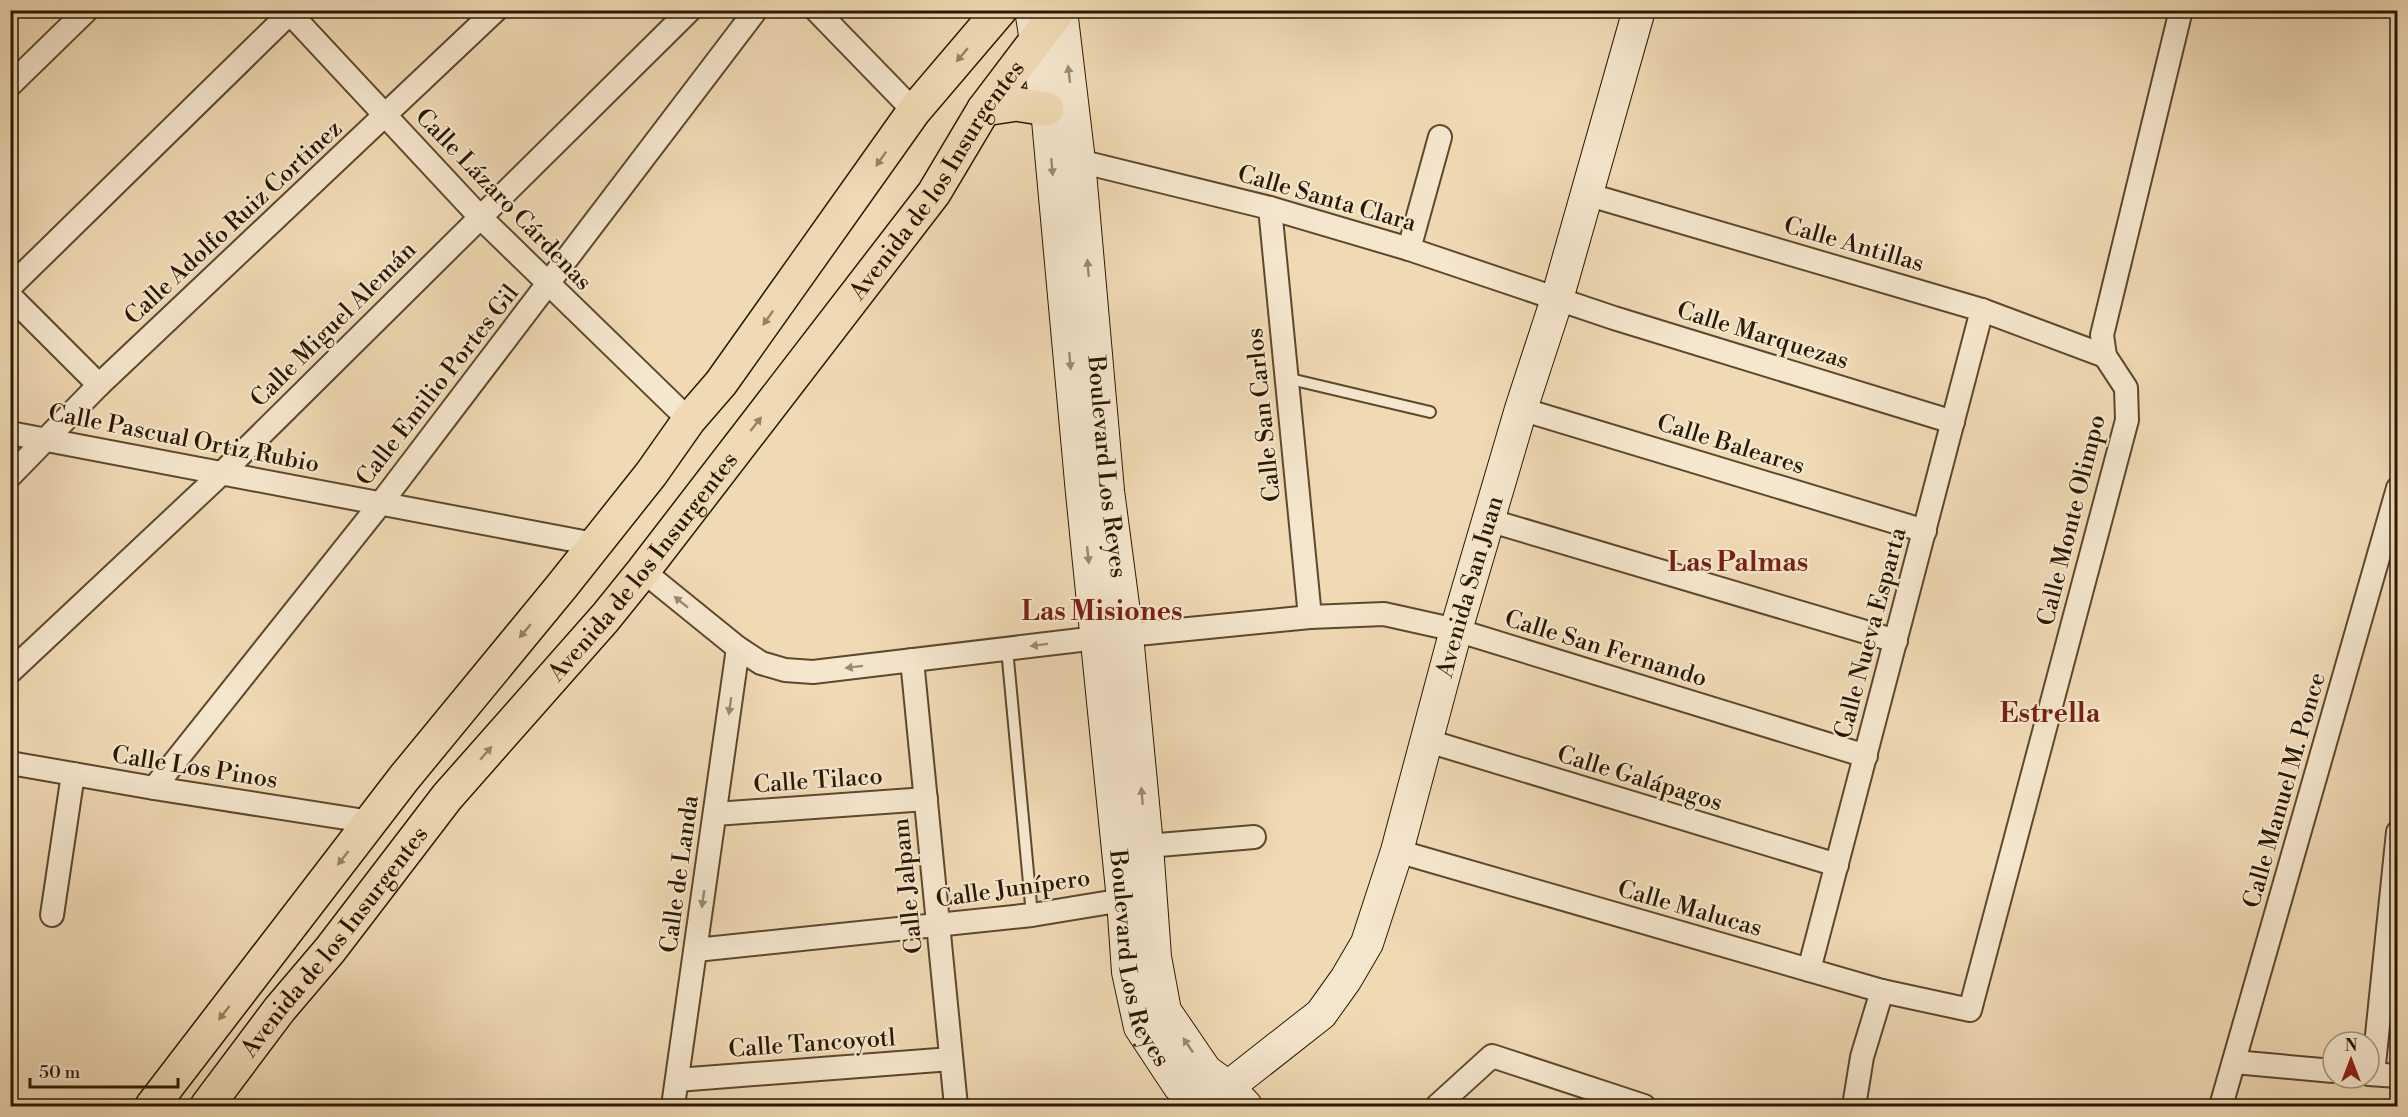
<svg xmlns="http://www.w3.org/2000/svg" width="2408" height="1117" viewBox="0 0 2408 1117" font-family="'Libre Bodoni',serif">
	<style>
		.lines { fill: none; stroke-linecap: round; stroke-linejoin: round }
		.lane-casing { stroke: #5c482d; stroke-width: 14 }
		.street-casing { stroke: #5c482d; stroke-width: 26 }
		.secondary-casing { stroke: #2a1800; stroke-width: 34 }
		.primary-casing { stroke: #2a1800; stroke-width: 36 }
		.lane { stroke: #f5e7ce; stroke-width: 10 }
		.street { stroke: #f5e7ce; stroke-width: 22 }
		.secondary { stroke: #f5e7ce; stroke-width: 32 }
		.primary { stroke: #f0dab4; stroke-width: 33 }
		.oneway { fill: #978363 }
		.oneway2 { fill: #9a8a71 }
		.labels { text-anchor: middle; stroke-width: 4.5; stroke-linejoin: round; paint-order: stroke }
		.street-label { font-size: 24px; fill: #2a1800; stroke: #f5e7ce }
		.quarter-label { font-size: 27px; font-weight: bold; fill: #7a1f14; stroke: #f5e7ce }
	</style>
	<rect width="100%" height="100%" fill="#f0dab4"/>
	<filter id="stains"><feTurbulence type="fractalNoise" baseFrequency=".00333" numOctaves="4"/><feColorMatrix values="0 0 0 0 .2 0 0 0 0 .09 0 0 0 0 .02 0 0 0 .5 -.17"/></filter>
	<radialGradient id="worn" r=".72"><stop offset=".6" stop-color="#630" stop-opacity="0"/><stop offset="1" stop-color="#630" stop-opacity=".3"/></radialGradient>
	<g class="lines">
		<g class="lane-casing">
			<g id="lane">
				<path d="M1286,378L1430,412"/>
				<path d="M1007,649L1032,915"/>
			</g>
		</g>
		<g class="street-casing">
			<g id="street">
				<path d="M287,10L480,217L689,420"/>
				<path d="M816,10L914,111"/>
				<path d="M10,85L87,10"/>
				<path d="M1079,161L1270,208L1409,249L1614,318L1953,422"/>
				<path d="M1586,194L1982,310L2105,356"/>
				<path d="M1270,208L1310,617"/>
				<path d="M1409,249L1440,137"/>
				<path d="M10,287L293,10"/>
				<path d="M10,296L99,385"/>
				<path d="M1521,409L1925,531"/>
				<path d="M10,433L594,544"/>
				<path d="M10,476L99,385L496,10"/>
				<path d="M1488,520L1896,641"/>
				<path d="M643,571L738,648L761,663L785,670L813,672L1097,638L1310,617L1384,614L1456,630L1866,756"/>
				<path d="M912,660L956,1106"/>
				<path d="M10,672L222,473L690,10"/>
				<path d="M1428,741L1837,865"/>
				<path d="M10,763L154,788L371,822"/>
				<path d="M154,788L381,503L756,10"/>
				<path d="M715,814L926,799"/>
				<path d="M1147,846L1254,837"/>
				<path d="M1397,851L1882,991L1970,1010L2127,420L2126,388L2105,356L2102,335L2181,10"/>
				<path d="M52,915L73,774"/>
				<path d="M696,950L1032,915L1123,900"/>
				<path d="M1809,970L1982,310"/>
				<path d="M2234,1062L2333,1071"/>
				<path d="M2369,1074L2398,1076"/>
				<path d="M2373,1074L2398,832"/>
				<path d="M677,1080L951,1059"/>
				<path d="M673,1106L738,648"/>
				<path d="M1437,1106L1492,1056L1644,1106"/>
				<path d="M1854,1106L1862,1057L1882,991"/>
				<path d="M2221,1106L2398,488"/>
			</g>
		</g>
		<g class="secondary-casing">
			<g id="secondary">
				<path id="s1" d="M1031,10L1047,109L1082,493L1123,900L1128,972L1140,1027L1179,1086L1201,1106"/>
				<path id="s2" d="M1061,10L1079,161L1108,491L1127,635L1147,846L1155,957L1165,1011L1206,1071L1228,1087L1246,1106"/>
				<path id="s3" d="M1210,1106L1228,1087L1321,1014L1346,979L1367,943L1397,851L1456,630L1521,409L1557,299L1639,10"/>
			</g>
		</g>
		<g class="primary-casing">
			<g id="primary">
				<path d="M984,109L1016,104L1047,109"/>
				<path d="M152,1106L404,778L562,586L651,474L689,420L721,383L914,111L1000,10"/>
				<path id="s4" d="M207,1106L279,1010L330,950L447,797L605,618L643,571L934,193L984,109L1059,10"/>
			</g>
		</g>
		<use href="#lane" class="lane"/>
		<use href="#street" class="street"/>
		<use href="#secondary" class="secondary"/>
		<use href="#primary" class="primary"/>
	</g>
	<defs><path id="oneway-solid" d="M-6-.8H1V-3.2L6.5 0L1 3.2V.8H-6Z" transform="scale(1.5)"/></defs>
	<g class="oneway">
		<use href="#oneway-solid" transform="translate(962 55) rotate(130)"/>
		<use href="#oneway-solid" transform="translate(881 159) rotate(125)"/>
		<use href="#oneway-solid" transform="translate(768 318) rotate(125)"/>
		<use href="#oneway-solid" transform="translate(756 424) rotate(-52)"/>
		<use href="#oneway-solid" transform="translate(525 631) rotate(130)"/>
		<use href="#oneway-solid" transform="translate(486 753) rotate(-49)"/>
		<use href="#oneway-solid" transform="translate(343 858) rotate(128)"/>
		<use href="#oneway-solid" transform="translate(224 1013) rotate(128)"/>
	</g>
	<g class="oneway2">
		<use href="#oneway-solid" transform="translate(1069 74) rotate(-97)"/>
		<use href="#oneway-solid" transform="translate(1052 167) rotate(85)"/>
		<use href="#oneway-solid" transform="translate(1088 268) rotate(-95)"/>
		<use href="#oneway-solid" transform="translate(1070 361) rotate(85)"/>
		<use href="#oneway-solid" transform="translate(1088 555) rotate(84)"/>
		<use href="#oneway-solid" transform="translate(681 602) rotate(-141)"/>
		<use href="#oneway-solid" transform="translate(1039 645) rotate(173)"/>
		<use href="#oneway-solid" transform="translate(854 667) rotate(173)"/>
		<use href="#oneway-solid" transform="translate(730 706) rotate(98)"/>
		<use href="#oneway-solid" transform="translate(1142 796) rotate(-95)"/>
		<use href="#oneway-solid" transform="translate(703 899) rotate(98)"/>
		<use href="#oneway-solid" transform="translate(1188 1045) rotate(-124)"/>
	</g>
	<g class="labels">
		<g class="street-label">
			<text dy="8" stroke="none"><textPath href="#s4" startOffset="1180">Avenida de los Insurgentes</textPath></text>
			<text transform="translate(1327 198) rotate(16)" y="8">Calle Santa Clara</text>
			<text transform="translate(504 199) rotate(46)" y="8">Calle Lázaro Cárdenas</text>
			<text transform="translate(233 222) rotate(-43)" y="8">Calle Adolfo Ruiz Cortinez</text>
			<text transform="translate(1854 244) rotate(16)" y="8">Calle Antillas</text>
			<text transform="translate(333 324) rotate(-45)" y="8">Calle Miguel Alemán</text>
			<text transform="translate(1763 335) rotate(17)" y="8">Calle Marquezas</text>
			<text transform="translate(437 385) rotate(-52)" y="8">Calle Emilio Portes Gil</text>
			<text transform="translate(1263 415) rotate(-96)" y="8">Calle San Carlos</text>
			<text transform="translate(184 438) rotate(11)" y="8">Calle Pascual Ortiz Rubio</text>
			<text transform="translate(1731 444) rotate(17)" y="8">Calle Baleares</text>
			<text dy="8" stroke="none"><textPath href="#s2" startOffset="459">Boulevard Los Reyes</textPath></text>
			<text transform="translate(2071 520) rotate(-76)" y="8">Calle Monte Olimpo</text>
			<text dy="8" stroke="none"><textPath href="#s4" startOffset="694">Avenida de los Insurgentes</textPath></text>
			<text dy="8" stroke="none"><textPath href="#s3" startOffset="600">Avenida San Juan</textPath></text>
			<text transform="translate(1870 633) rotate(-75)" y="8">Calle Nueva Esparta</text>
			<text transform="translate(1606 648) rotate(17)" y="8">Calle San Fernando</text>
			<text transform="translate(195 767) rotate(9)" y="8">Calle Los Pinos</text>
			<text transform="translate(1640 778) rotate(17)" y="8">Calle Galápagos</text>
			<text transform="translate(818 780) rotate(-4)" y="8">Calle Tilaco</text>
			<text transform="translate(2284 790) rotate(-74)" y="8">Calle Manuel M. Ponce</text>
			<text transform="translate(679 874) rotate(-82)" y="8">Calle de Landa</text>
			<text transform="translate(907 886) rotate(-96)" y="8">Calle Jalpam</text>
			<text transform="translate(1013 888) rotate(-8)" y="8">Calle Junípero</text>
			<text transform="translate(1690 908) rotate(16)" y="8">Calle Malucas</text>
			<text dy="8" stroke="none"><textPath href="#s4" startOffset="208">Avenida de los Insurgentes</textPath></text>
			<text dy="8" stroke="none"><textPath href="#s1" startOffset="956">Boulevard Los Reyes</textPath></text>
			<text transform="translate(812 1043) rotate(-4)" y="8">Calle Tancoyotl</text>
		</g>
		<g class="quarter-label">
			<text x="1738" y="571">Las Palmas</text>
			<text x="1102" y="620">Las Misiones</text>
			<text x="2050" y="722">Estrella</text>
		</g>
	</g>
	<rect width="2408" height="1117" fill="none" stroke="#f0dab4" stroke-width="36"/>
	<rect x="12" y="12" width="2384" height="1093" fill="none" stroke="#2a1800" stroke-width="3"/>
	<rect x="18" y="18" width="2372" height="1081" fill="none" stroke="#2a1800" stroke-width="1.5"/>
	<g transform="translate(2351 1060)"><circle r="28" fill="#f5e7ce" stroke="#a4947c" stroke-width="1.5"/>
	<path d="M0-4.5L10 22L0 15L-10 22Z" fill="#8f2418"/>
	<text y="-9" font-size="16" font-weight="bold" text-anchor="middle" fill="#2a1800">N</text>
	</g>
	<path d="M30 1078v9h148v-9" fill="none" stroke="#2a1800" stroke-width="3"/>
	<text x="39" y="1078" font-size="18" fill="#2a1800" stroke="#f5e7ce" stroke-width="4.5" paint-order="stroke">50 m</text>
	<rect width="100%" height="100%" filter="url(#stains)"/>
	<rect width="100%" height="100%" fill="url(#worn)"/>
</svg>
